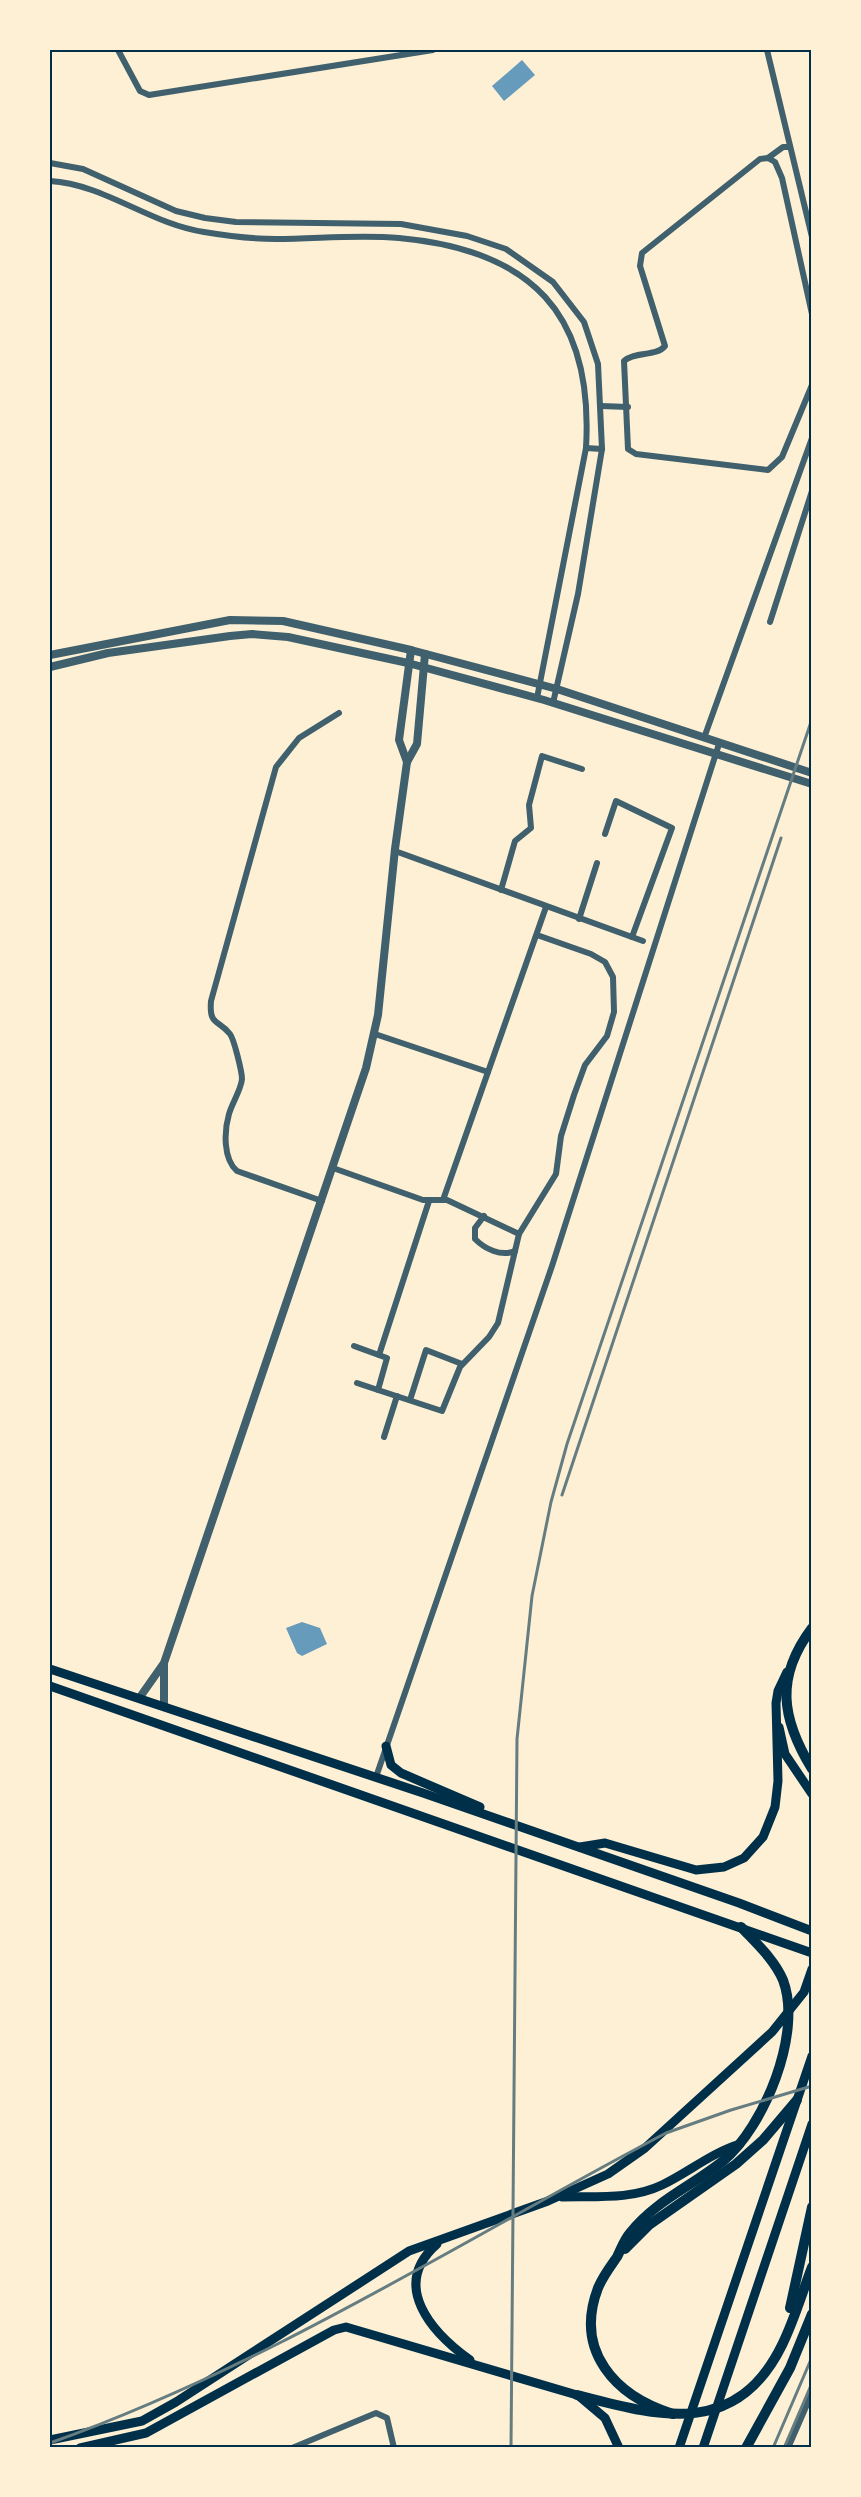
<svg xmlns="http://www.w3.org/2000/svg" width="861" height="2497" viewBox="0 0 861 2497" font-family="'PT Sans',sans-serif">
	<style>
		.water { fill: #669bbc }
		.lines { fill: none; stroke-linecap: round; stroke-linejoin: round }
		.minor { stroke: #3f606c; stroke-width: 6 }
		.tertiary { stroke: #3f606c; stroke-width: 8 }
		.secondary { stroke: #003049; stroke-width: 9 }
		.primary { stroke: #003049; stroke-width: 9 }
		.trunk { stroke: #003049; stroke-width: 10 }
		.rail { stroke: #657d81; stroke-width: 3 }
		.neatline { fill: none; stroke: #003049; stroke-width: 2 }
	</style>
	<rect width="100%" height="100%" fill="#fdf0d5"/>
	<g class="water">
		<path d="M522,60L535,75L504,101L492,86Z"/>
		<path d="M302,1622L320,1628L327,1644L302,1656L297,1653L286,1628Z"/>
	</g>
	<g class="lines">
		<g class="minor">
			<path d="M118,50L140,91L149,95L433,50"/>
			<path d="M767,50L812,237"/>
			<path d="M768,158L783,147H790"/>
			<path d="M50,163L83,169L176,211L205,218L236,222L401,224L467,236L506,249L553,282L584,322L598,364L602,449L578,594L553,703"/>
			<path d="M50,181C104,184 150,224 204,232C228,236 252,239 276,239C317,239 358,234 399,238C531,250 594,313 586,448L537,698"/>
			<path d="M812,314L782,178L775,162L768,158L760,159L642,253L640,266L665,346C656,357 635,351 624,361L628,449L636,454L768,470L782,457L812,385"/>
			<path d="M601,406L628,407"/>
			<path d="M586,448L602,449"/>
			<path d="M770,622L812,491"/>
			<path d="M704,738L812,438"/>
			<path d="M605,834L616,801L672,828L632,937"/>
			<path d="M395,851L643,941"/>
			<path d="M501,890L515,841L531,828L529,805L542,756L582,769"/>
			<path d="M579,919L597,863"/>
			<path d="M375,1034L488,1072"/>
			<path d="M333,1168L423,1200H447L519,1234L498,1323L489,1337L460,1367L442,1411L378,1390L387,1358L354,1346"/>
			<path d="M443,1200L546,907"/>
			<path d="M322,1201L237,1171C223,1159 224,1131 229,1114C232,1103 241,1090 242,1079C242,1072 234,1039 230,1034C218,1019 209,1026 211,1001L276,767L299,738L339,713"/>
			<path d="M484,1216L475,1228V1239C485,1249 501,1257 515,1251"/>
			<path d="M519,1234L556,1174L561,1136L574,1095L585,1065L607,1036L614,1012L613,977L605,962L591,954L537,935"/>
			<path d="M379,1355L429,1201"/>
			<path d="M357,1383L378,1390"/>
			<path d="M410,1400L426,1350L462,1364"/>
			<path d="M384,1437L397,1396"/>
			<path d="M376,1777L552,1266L719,744"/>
			<path d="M292,2448L376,2413L387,2418L394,2448"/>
			<path d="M788,2448L812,2393"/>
		</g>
		<g class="tertiary">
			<path d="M50,655L230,620L283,621L411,650L557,689L812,773"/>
			<path d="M50,667L108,653L230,636L252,634L288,637L408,663L544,700L812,784"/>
			<path d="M407,762L399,740L411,650"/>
			<path d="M140,1697L164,1663L366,1068L378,1015L395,849L407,762L417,744L425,654"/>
			<path d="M164,1705V1664"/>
		</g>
		<g class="secondary">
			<path d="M50,1669L423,1793L739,1903L812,1931"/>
			<path d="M50,1686L812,1953"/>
			<path d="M779,1727L785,1754L812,1794"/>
			<path d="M386,1746L391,1765L401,1773L480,1807"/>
			<path d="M580,1847L605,1843L696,1870L724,1867L744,1858L763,1837L775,1807L778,1781L776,1703L778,1691L787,1672"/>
			<path d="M562,2197C595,2196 631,2200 662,2185C689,2172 711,2153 740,2144"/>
			<path d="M437,2244C390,2285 431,2332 470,2360"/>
			<path d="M50,2440L142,2421L176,2402L409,2251L548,2201L608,2174L645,2148L772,2032L804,1992L812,1969"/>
			<path d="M80,2448L146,2433L334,2330L346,2327L577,2395"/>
		</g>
		<g class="primary">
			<path d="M579,2396L605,2418L619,2448"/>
			<path d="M679,2448L812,2056"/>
			<path d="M703,2448L812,2124"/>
		</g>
		<g class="trunk">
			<path d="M812,1628C775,1677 781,1718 812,1769"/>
			<path d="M625,2249L649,2225L736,2164L763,2140L797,2100"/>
			<path d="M790,2308L812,2207"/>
			<path d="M577,2395C658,2416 736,2439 782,2345C794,2321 802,2293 812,2267"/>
			<path d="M673,2414C615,2396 574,2351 598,2288C603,2276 610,2267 617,2257C621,2249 624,2240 630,2233C655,2201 692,2186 723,2161C764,2127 803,2033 783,1980C774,1959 756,1943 741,1927"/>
			<path d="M746,2448L790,2368L812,2314"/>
		</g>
		<g class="rail">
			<path d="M562,1495L781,838"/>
			<path d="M50,2443C267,2366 463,2240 666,2133L731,2110L812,2086"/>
			<path d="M511,2448L517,1739L532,1596L551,1502L567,1444L812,719"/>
			<path d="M773,2448L812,2357"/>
			<path d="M784,2448L812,2383"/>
		</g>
	</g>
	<rect width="861" height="2497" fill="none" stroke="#fdf0d5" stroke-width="102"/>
	<rect x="51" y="51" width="759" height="2395" class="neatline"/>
</svg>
